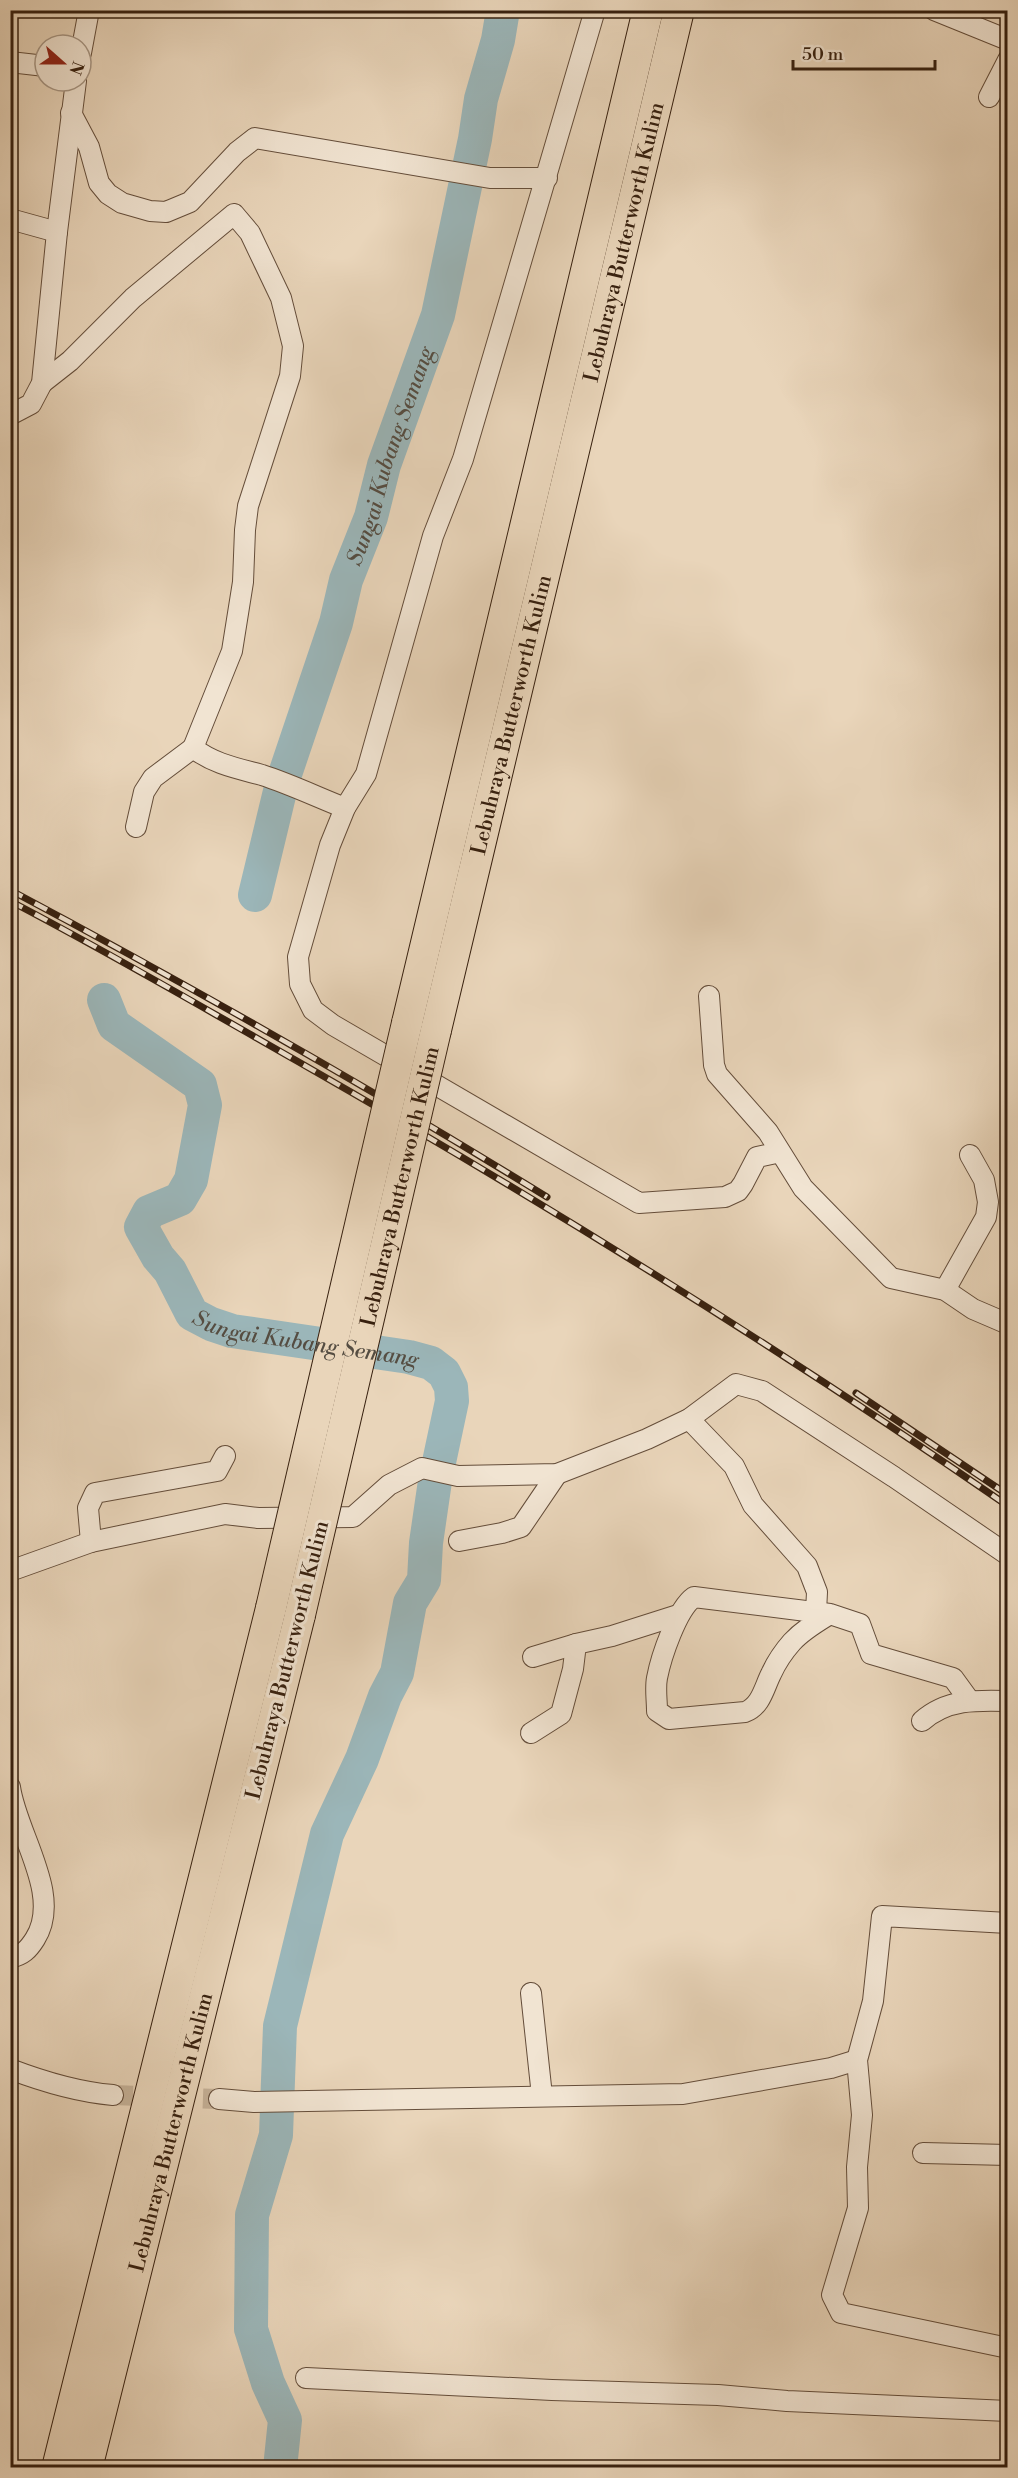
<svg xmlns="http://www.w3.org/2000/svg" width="1018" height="2478" viewBox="0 0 1018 2478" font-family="'Libre Bodoni',serif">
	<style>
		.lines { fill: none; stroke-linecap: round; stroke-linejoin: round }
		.river { stroke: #9bb6b9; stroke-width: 34 }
		.minor-tunnel { stroke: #c5b198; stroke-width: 20; stroke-dasharray: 20 10; stroke-linecap: butt }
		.minor-casing { stroke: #644d3a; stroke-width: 22 }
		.highway-casing { stroke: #37200f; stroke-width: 32 }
		.minor { stroke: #f1e4d2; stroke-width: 20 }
		.highway { stroke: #e9d5ba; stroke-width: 30 }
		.rail-casing { stroke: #37200f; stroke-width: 7 }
		.rail { stroke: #f1e4d2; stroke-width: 4.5; stroke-dasharray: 14; stroke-linecap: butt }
		.highway-bridge-casing { stroke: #37200f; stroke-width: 32; stroke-linecap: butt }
		.highway-bridge { stroke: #e9d5ba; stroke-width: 30 }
		.labels { text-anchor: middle; stroke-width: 6; stroke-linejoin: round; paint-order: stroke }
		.street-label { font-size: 21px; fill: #37200f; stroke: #f1e4d2 }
		.water-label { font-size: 22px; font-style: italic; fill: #554d42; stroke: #f1e4d2 }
	</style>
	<rect width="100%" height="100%" fill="#e9d5ba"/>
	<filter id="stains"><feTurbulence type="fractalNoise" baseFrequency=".00333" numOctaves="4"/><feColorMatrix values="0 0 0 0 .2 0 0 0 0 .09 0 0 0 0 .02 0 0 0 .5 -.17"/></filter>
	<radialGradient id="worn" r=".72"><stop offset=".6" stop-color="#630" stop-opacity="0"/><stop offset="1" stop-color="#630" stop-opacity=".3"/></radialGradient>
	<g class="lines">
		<g class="river">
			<path id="s1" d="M255,895L282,783L336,623L346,580L371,517L384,465L438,315L475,139L481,99L498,40L503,10"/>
			<path id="s2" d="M104,1000L114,1025L200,1085L205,1105L191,1180L180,1199L149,1212L141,1227L158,1257L170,1271L192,1314L211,1324L232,1331L409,1357L431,1363L444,1373L451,1387L452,1401L435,1481L426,1543L424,1580L410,1603L397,1673L385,1696L362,1759L327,1834L280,2026L276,2135L252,2215L251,2329L268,2383L285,2420L280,2468"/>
		</g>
		<path class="minor-tunnel" d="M113,2095L219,2099"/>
		<g class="minor-casing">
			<g id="minor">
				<path d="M595,10L463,459L433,536L366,774L345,808L330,845L298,957L300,984L313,1010L333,1025L639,1203L725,1197L738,1191L743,1184L757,1157L776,1153L778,1151"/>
				<path d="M934,10L1008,40"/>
				<path d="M81,53L89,10"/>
				<path d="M10,62L45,66"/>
				<path d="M989,97L1008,60"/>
				<path d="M71,113L89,147L99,183L108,194L122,203L150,211L166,212L190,202L237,152L255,138L490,178H547"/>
				<path d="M10,219L57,232"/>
				<path d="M42,383L70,361L133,298L234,214L250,233L281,298L293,346L290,376L248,506L245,530L243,582L232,651L193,748"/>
				<path d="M10,415L31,404L42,383L57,232L76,81"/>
				<path d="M136,827L144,792L153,778L193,748C214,764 236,768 262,775C290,784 317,797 345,808"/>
				<path d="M709,996L714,1065L717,1074L768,1132L803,1188L891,1278L945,1290L973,1309L1008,1324"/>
				<path d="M945,1290L986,1217L988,1202L984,1180L970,1155"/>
				<path d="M689,1419L734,1466L753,1505L807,1566L817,1592L816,1612"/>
				<path d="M459,1541L502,1533L521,1527L557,1474"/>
				<path d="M91,1542L88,1508L95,1493L217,1471L225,1456"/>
				<path d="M10,1571L91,1542L225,1514L258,1518L353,1517L389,1485L422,1468L458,1476L557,1474L647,1439L689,1419L736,1384L762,1391L894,1477L1008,1555"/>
				<path d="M830,1614L694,1597C677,1609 661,1657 657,1678C655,1688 657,1700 657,1711L669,1719L745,1712C761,1706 764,1688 771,1674C776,1663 784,1651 792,1642C803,1630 817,1622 830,1614L860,1624L871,1654L953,1678L969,1700"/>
				<path d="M533,1657L576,1644"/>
				<path d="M922,1721C947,1699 976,1700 1008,1701"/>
				<path d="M531,1733L561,1714L573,1669L576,1644L612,1636L678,1615"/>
				<path d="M10,1787C16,1833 63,1895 35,1939C28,1950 23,1955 10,1958"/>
				<path d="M1008,1923L882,1916L873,2001L857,2060L862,2115L857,2167L858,2208L832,2295L841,2313L1008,2348"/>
				<path d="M531,1993L542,2096"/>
				<path d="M10,2069C44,2082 77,2092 113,2095"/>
				<path d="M219,2099L254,2102L683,2094L831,2068L857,2060"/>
				<path d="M923,2153L1008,2155"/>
				<path d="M306,2378L552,2390L718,2395L787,2401L1008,2411"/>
			</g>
		</g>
		<g class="highway-casing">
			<g id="highway">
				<path d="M407,1023L648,10"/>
				<path id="s3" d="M436,1030L679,10"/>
				<path d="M57,2468L271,1608"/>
				<path id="s4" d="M87,2468L300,1615"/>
			</g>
		</g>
		<use href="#minor" class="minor"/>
		<use href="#highway" class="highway"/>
		<g class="rail-casing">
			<g id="rail">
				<path d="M10,890C192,987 372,1089 547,1197"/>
				<path d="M10,901C108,952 202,1007 297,1061C540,1200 778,1347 1008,1506"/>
				<path d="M856,1393L1008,1495"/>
			</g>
		</g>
		<use href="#rail" class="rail"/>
		<g class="highway-bridge-casing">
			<g id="highway-bridge">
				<path d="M271,1608L407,1023"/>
				<path id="s5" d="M300,1615L436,1030"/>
			</g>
		</g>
		<use href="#highway-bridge" class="highway-bridge"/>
	</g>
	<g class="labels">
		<g class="street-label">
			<text dy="7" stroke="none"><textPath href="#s3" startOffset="810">Lebuhraya Butterworth Kulim</textPath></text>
			<text dy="7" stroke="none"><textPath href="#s3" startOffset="324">Lebuhraya Butterworth Kulim</textPath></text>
			<text dy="7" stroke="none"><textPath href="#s5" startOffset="440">Lebuhraya Butterworth Kulim</textPath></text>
			<text transform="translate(287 1660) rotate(-76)" y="7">Lebuhraya Butterworth Kulim</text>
			<text dy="7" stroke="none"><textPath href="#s4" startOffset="346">Lebuhraya Butterworth Kulim</textPath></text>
		</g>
		<g class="water-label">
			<text dy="8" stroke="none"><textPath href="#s1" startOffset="460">Sungai Kubang Semang</textPath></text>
			<text dy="8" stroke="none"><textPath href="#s2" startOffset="520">Sungai Kubang Semang</textPath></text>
		</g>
	</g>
	<rect width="1018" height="2478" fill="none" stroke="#e9d5ba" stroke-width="36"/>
	<rect x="12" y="12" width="994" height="2454" fill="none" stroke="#37200f" stroke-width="3"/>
	<rect x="18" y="18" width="982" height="2442" fill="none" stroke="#37200f" stroke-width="1.5"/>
	<g transform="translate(63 63) rotate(111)"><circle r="28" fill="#f1e4d2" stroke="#a79684" stroke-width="1.5"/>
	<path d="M0-4.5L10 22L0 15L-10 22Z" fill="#8f2418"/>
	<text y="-9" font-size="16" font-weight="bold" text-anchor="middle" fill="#37200f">N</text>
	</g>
	<path d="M793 60v9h142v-9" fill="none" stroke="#37200f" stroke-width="3"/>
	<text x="802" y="60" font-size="18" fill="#37200f" stroke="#f1e4d2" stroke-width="4.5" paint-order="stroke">50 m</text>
	<rect width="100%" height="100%" filter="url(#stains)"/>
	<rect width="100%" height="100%" fill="url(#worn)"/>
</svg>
